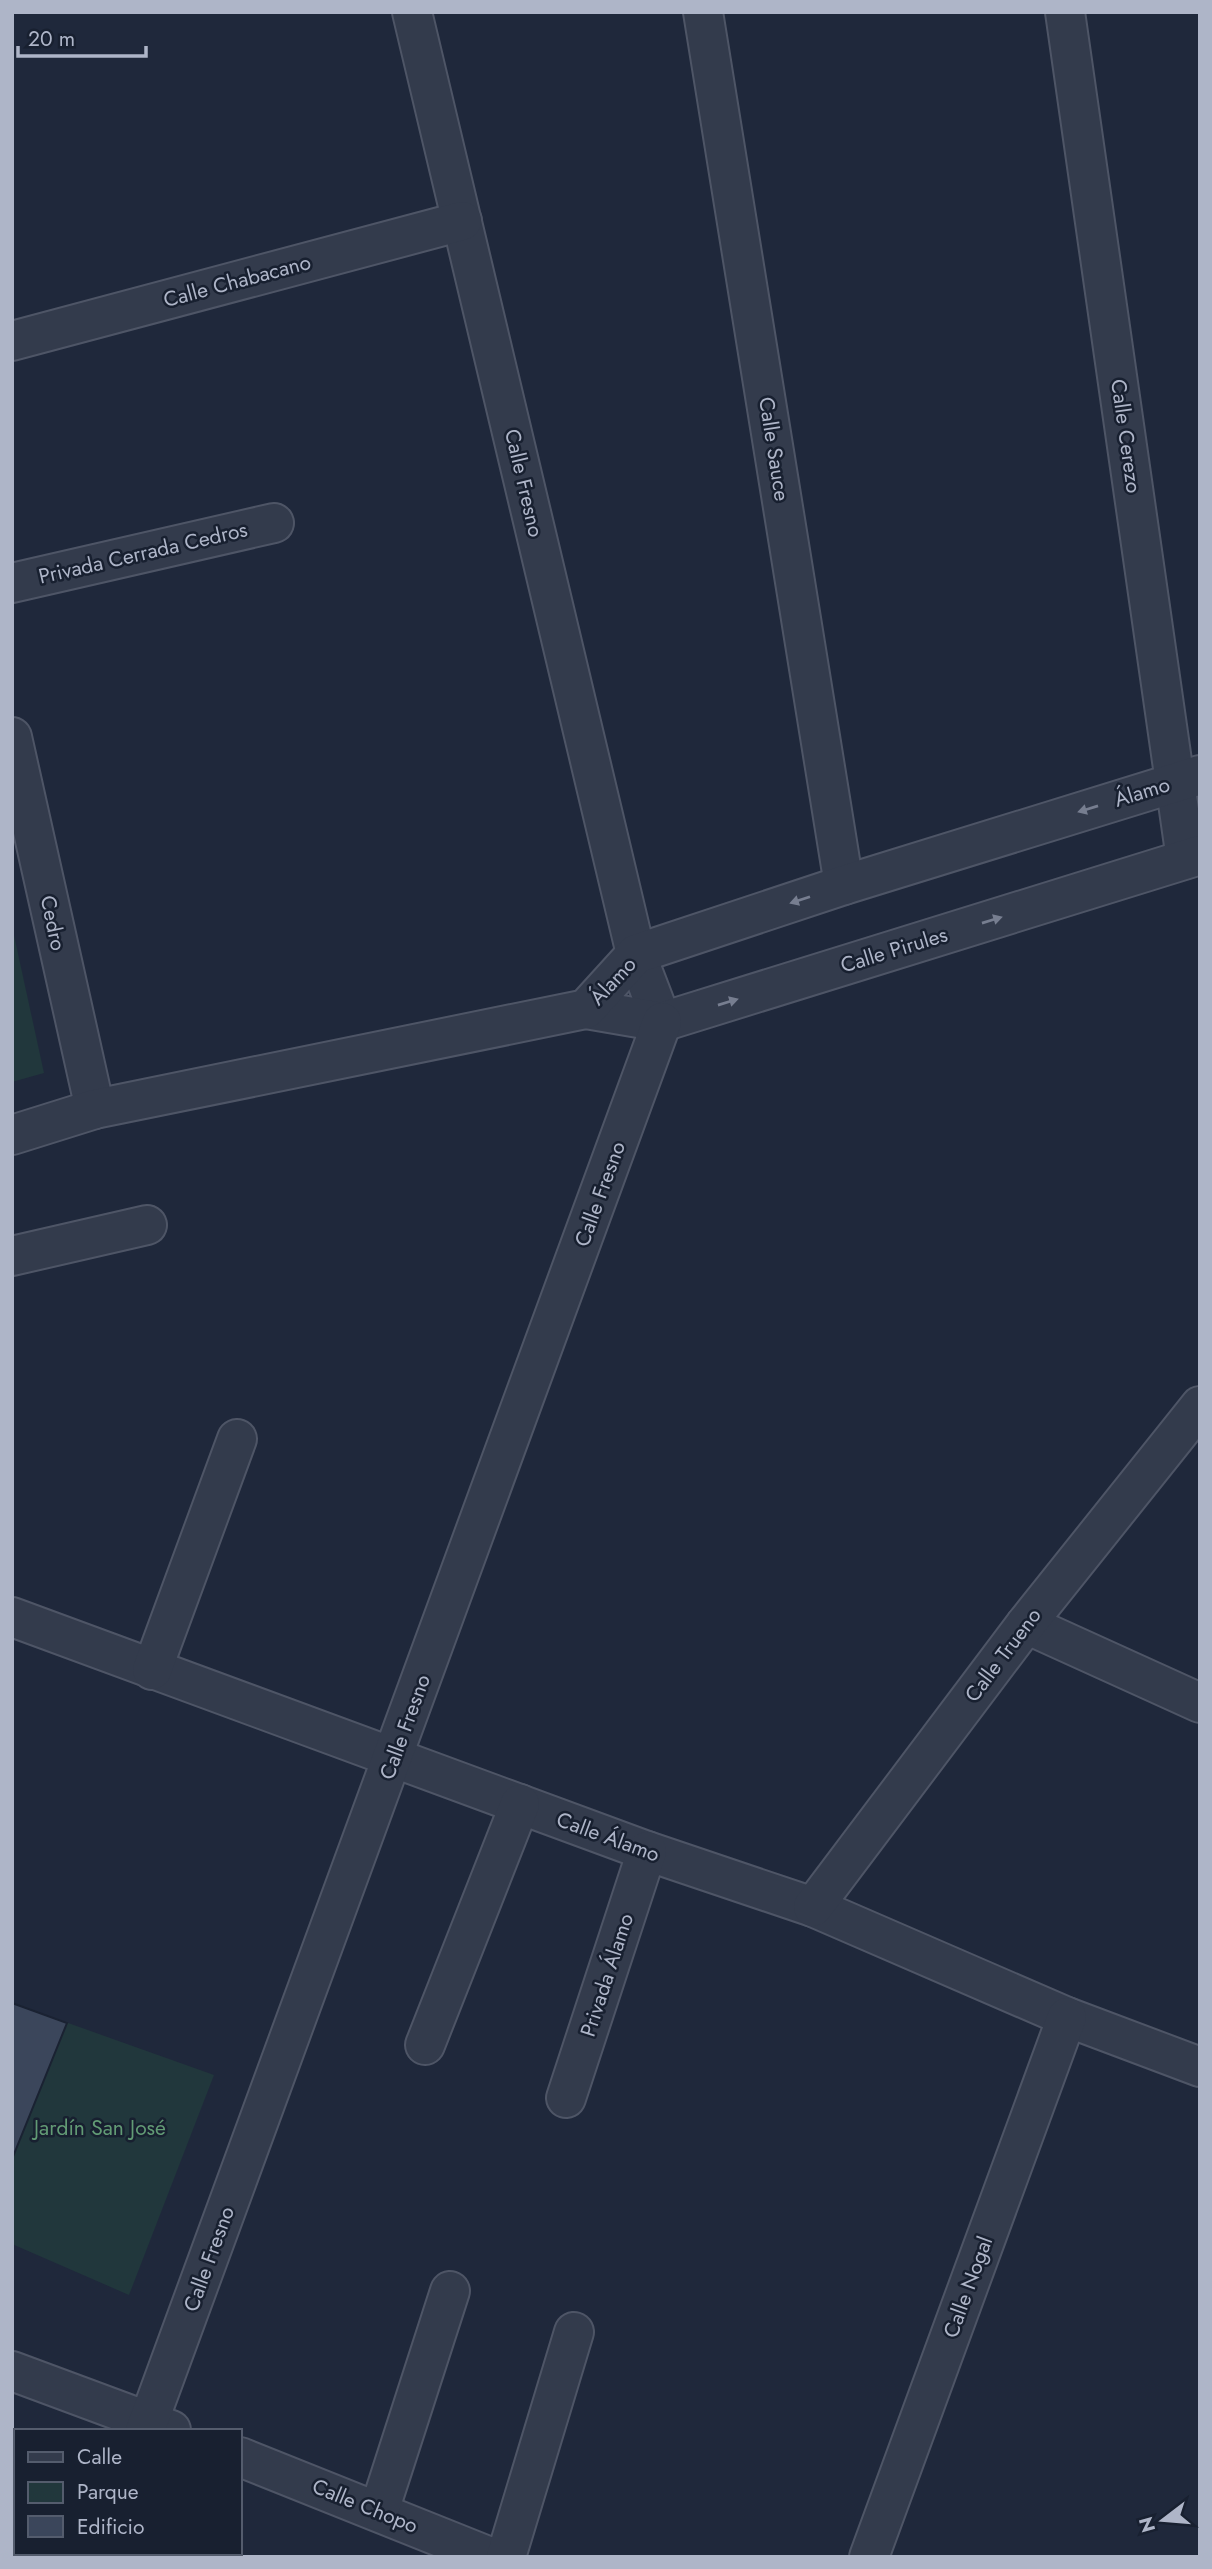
<svg xmlns="http://www.w3.org/2000/svg" width="1212" height="2569" viewBox="0 0 1212 2569" font-family="Jost,sans-serif">
	<style>
		.green { fill: #21373c }
		.building { fill: #3b465b; stroke: #1a2232; stroke-width: 2 }
		.lines { fill: none; stroke-linecap: round; stroke-linejoin: round }
		.minor-casing { stroke: #4e5566; stroke-width: 42 }
		.minor { stroke: #333b4c; stroke-width: 38 }
		.oneway { fill: #777e90 }
		.labels { text-anchor: middle; stroke-width: 5; stroke-linejoin: round; paint-order: stroke }
		.street-label { font-size: 21px; fill: #aeb5c8; stroke: #182030 }
		.park-label { font-size: 21px; fill: #629b75; stroke: #182030 }
	</style>
	<rect width="100%" height="100%" fill="#1f283b"/>
	<g class="green">
		<path d="M12,926L44,1073L12,1082Z"/>
		<path d="M12,2003L214,2075L129,2295L12,2244Z"/>
	</g>
	<path class="building" d="M12,2003L67,2023L12,2159Z"/>
	<g class="lines">
		<g class="minor-casing">
			<g id="minor">
				<path d="M412,12L636,954L662,1022"/>
				<path d="M703,12L844,885"/>
				<path d="M1065,12L1186,859"/>
				<path d="M12,341L462,221"/>
				<path d="M12,583L274,523"/>
				<path d="M12,737L95,1109"/>
				<path d="M586,1009L662,1022L1200,855"/>
				<path d="M12,1135L95,1109L586,1009L636,954L844,885L1200,775"/>
				<path d="M12,1256L147,1225"/>
				<path d="M12,1617L647,1851L813,1907L1067,2017L1200,2067"/>
				<path d="M1026,1624L1200,1703"/>
				<path d="M152,1670L237,1439"/>
				<path d="M813,1907L1026,1624L1200,1406"/>
				<path d="M425,2045L520,1804"/>
				<path d="M566,2098L647,1851"/>
				<path d="M12,2371L171,2430"/>
				<path d="M145,2431L662,1022"/>
				<path d="M240,2457L490,2557"/>
				<path d="M379,2511L450,2291"/>
				<path d="M99,2557L100,2553"/>
				<path d="M506,2557L574,2332"/>
				<path d="M869,2557L1067,2017"/>
			</g>
		</g>
		<use href="#minor" class="minor"/>
	</g>
	<defs><path id="oneway-solid" d="M-6-.8H1V-3.2L6.5 0L1 3.2V.8H-6Z" transform="scale(1.75)"/></defs>
	<g class="oneway">
		<use href="#oneway-solid" transform="translate(1088 809) rotate(163)"/>
		<use href="#oneway-solid" transform="translate(800 900) rotate(162)"/>
		<use href="#oneway-solid" transform="translate(992 920) rotate(-17)"/>
		<use href="#oneway-solid" transform="translate(728 1002) rotate(-17)"/>
	</g>
	<g class="labels">
		<g class="street-label">
			<text transform="translate(237 281) rotate(-15)" y="7">Calle Chabacano</text>
			<text transform="translate(1126 436) rotate(82)" y="7">Calle Cerezo</text>
			<text transform="translate(774 449) rotate(81)" y="7">Calle Sauce</text>
			<text transform="translate(524 483) rotate(77)" y="7">Calle Fresno</text>
			<text transform="translate(143 553) rotate(-13)" y="7">Privada Cerrada Cedros</text>
			<text transform="translate(1142 792) rotate(-17)" y="7">Álamo</text>
			<text transform="translate(53 923) rotate(78)" y="7">Cedro</text>
			<text transform="translate(894 950) rotate(-17)" y="7">Calle Pirules</text>
			<text transform="translate(613 981) rotate(-47)" y="7">Álamo</text>
			<text transform="translate(600 1194) rotate(-70)" y="7">Calle Fresno</text>
			<text transform="translate(1003 1655) rotate(-53)" y="7">Calle Trueno</text>
			<text transform="translate(405 1727) rotate(-70)" y="7">Calle Fresno</text>
			<text transform="translate(608 1837) rotate(20)" y="7">Calle Álamo</text>
			<text transform="translate(607 1975) rotate(-72)" y="7">Privada Álamo</text>
			<text transform="translate(209 2259) rotate(-70)" y="7">Calle Fresno</text>
			<text transform="translate(968 2287) rotate(-70)" y="7">Calle Nogal</text>
			<text transform="translate(365 2506) rotate(22)" y="7">Calle Chopo</text>
		</g>
		<g class="park-label">
			<text x="100" y="2135">Jardín San José</text>
		</g>
	</g>
	<rect width="1212" height="2569" fill="none" stroke="#aeb5c8" stroke-width="28"/>
	<rect x="14" y="2429" width="228" height="126" fill="#182030" stroke="#545c6d" stroke-width="2"/>
	<rect x="28" y="2452" width="35" height="10" fill="#333b4c" stroke="#545c6d" stroke-width="2"/>
	<text x="77" y="2464" font-size="21" fill="#aeb5c8">Calle</text>
	<rect x="28" y="2482" width="35" height="21" fill="#21373c" stroke="#545c6d" stroke-width="2"/>
	<text x="77" y="2499" font-size="21" fill="#aeb5c8">Parque</text>
	<rect x="28" y="2516" width="35" height="21" fill="#3b465b" stroke="#545c6d" stroke-width="2"/>
	<text x="77" y="2534" font-size="21" fill="#aeb5c8">Edificio</text>
	<g transform="translate(1163 2520) rotate(254)" stroke="#182030" stroke-width="5" paint-order="stroke">
	<path d="M0-5L12 26L0 18L-12 26Z" fill="#aeb5c8"/>
	<text y="-10" font-size="19" font-weight="bold" text-anchor="middle" fill="#aeb5c8">N</text>
	</g>
	<path d="M18 46v10h128v-10" fill="none" stroke="#aeb5c8" stroke-width="3.5"/>
	<text x="28" y="46" font-size="21" fill="#aeb5c8" stroke="#182030" stroke-width="5" paint-order="stroke">20 m</text>
</svg>
